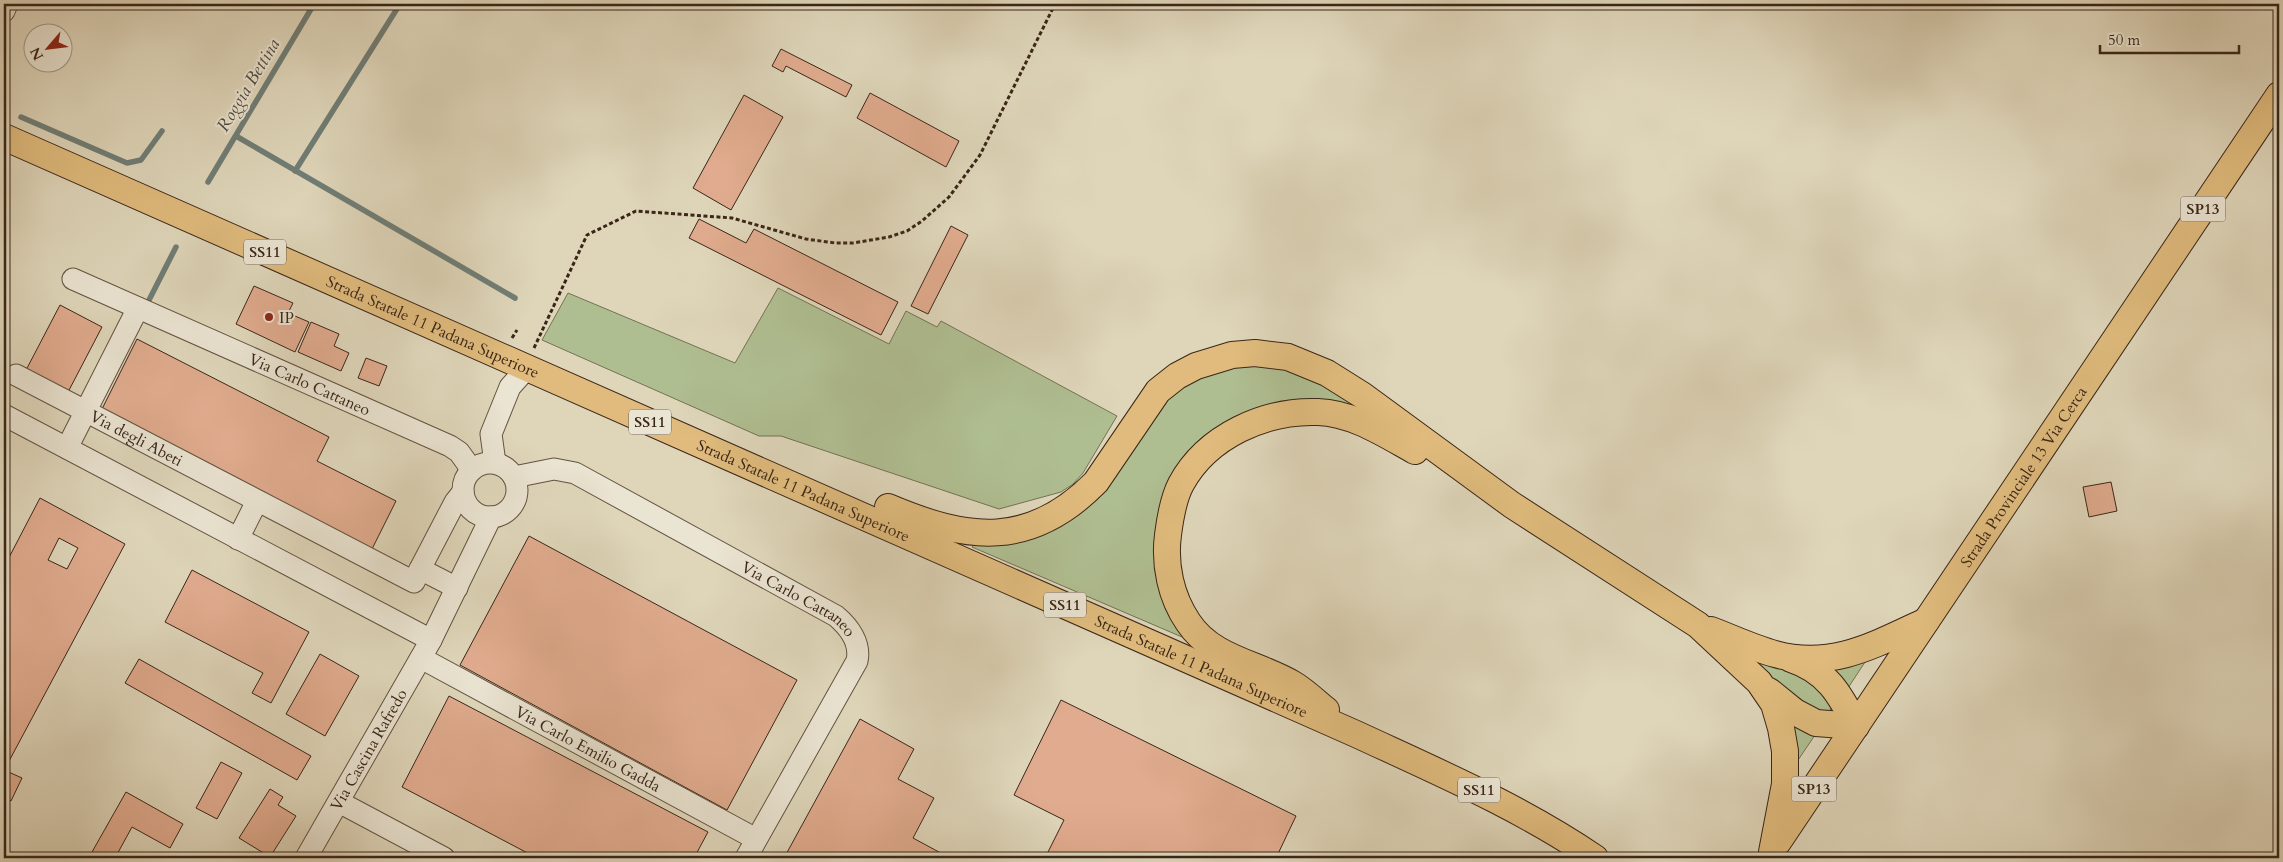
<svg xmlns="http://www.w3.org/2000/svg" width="2283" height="862" viewBox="0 0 2283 862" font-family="Cardo,serif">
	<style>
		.green { fill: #afbe91; stroke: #747254 }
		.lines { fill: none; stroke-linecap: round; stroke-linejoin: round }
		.stream { stroke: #707e76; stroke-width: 5.5 }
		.building { fill: #e0ab8e; stroke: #3a2618; fill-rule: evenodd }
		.minor-casing { stroke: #635240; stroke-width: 23 }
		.major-casing { stroke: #3a2618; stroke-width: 28 }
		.path { stroke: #3a2618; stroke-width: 3; stroke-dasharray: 4 2.5; stroke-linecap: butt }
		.minor { stroke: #eae4d2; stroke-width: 21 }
		.major { stroke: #e0bb7d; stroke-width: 26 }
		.poi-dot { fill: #8f2418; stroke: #eae4d2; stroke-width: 2 }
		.labels { text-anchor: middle; stroke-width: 4; stroke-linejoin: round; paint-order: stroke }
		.shield { fill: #eae4d2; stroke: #6f5f50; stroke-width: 1 }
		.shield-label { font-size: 15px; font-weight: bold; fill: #3a2618 }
		.poi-label { font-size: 16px; fill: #3a2618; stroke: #eae4d2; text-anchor: start }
		.street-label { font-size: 16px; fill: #3a2618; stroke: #eae4d2 }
		.water-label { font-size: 18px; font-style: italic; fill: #504b3f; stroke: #eae4d2 }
	</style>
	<rect width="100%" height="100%" fill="#dfd6ba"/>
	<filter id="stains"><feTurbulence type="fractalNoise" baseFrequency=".004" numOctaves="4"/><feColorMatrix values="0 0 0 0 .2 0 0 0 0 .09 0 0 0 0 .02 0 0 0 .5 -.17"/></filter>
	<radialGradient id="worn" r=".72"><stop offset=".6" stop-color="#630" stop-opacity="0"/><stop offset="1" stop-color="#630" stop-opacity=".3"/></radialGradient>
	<g class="green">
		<path d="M778,288L889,344L906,311L937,327L941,321L1117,416L1083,473L1073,484L1061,492L999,509L781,436H759L542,340L568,293L735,363Z"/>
		<path d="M1225,363L1287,367L1323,383L1363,411L1291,403L1169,486L1186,636L1182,637L972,547L974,544L1029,536L1171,388Z"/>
		<path d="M1734,649L1805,678L1816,685L1831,705L1830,712L1817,716Z"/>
		<path d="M1865,662L1846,691L1823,666Z"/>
		<path d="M1785,720L1815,735L1792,769Z"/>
	</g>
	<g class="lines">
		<g class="stream">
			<path d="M21,117L127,163L141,160L162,131"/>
			<path d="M236,136L515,298"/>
			<path d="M295,171L400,4"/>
			<path d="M208,182L314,4"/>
			<path d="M147,304L176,247"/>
		</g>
	</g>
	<g class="building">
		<path d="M781,49L852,85L846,97L786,66L783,72L772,66Z"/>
		<path d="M870,93L959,141L946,167L857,118Z"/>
		<path d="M744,95L783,117L731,210L693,188Z"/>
		<path d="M699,219L746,243L754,229L898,302L881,335L689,238Z"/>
		<path d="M951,226L968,235L928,314L911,306Z"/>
		<path d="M254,286L293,303L288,313L309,322L295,352L236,324Z"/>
		<path d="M60,305L102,327L67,394L25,372Z"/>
		<path d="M311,322L339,334L334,346L349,353L341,371L298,352Z"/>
		<path d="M137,339L329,437L317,461L396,501L371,551L100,413Z"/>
		<path d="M366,358L387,366L379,386L358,378Z"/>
		<path d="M2111,482L2117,511L2089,517L2083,487Z"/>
		<path d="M40,498L125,544L8,763L4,761V567ZM59,538L78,548L67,569L48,560Z"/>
		<path d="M529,536L797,680L727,810L460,665Z"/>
		<path d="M192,570L309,632L271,703L252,693L263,673L165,622Z"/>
		<path d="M320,654L359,676L325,736L286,714Z"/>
		<path d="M139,659L311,756L297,780L125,683Z"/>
		<path d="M449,696L708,832L694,858H537L402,787Z"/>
		<path d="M1061,700L1296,816L1276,858H1045L1064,820L1014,795Z"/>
		<path d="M860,719L914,749L898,779L934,798L913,838L950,858H784Z"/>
		<path d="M221,762L242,773L217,819L196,808Z"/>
		<path d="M4,770L22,778L11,801L4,798Z"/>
		<path d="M270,789L283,797L278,805L296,816L270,857L239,838Z"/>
		<path d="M126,792L183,824L170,848L132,827L115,858H104L92,852Z"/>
	</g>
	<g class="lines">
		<g class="minor-casing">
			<g id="minor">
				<path d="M4,11L7,4"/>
				<path id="s1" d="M73,279L450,446L459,452L472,470"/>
				<path id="s2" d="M16,375L414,582L420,569L457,588"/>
				<path d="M4,415L431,640"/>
				<path d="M67,448L138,308"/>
				<path d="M495,463L491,434L510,387L527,368"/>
				<circle cx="490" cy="490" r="27"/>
				<path id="s3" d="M514,477L554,469L575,473L836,616C849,627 861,643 857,661L746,858"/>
				<path d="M238,539L257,501"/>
				<path d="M420,569L455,502L463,492"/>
				<path id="s4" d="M421,658L756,839"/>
				<path d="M339,802L444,858"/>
				<path id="s5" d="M306,858L431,640L491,517"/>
			</g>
		</g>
		<g class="major-casing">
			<g id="major">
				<path id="s6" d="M4,137L1356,734C1438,772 1520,807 1595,858"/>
				<path d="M888,507C968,541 1030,549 1096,482L1158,391L1177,376L1196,366L1232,355L1255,353L1288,357L1327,373L1362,395L1512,505L1698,625L1759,682L1774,704L1781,728L1785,751V784L1772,852"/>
				<path d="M1711,630C1732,638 1753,648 1775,654C1832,670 1876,644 1926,621"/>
				<path d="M1791,659C1827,671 1840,694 1856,726"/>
				<path d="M1769,691L1795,712L1816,723L1856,726"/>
				<path d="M1326,710C1316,702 1305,691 1293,684C1258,663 1212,659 1188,622C1171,597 1164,565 1168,535C1170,519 1173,499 1181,484C1207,436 1265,410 1318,412C1353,413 1386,435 1415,451"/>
				<path id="s7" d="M1778,842L2279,95"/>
			</g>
		</g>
		<g class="path">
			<path d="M512,338L517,330"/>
			<path d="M534,348L587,235L636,211L732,218L806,239L835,243H853L889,237L907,231L922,221L949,197L980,155L1055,4"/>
		</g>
		<use href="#minor" class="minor"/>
		<use href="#major" class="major"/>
	</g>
	<circle class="poi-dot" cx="269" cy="317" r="5"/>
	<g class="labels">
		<g class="shield">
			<rect x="2180.5" y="196.5" width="45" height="25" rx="4"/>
			<rect x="244" y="239.5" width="42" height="25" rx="4"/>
			<rect x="629" y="409.5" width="42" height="25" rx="4"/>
			<rect x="1044" y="592.5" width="42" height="25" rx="4"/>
			<rect x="1791.5" y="776.5" width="45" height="25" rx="4"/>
			<rect x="1458" y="777.5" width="42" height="25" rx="4"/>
		</g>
		<g class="shield-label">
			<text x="2203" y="214">SP13</text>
			<text x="265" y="257">SS11</text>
			<text x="650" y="427">SS11</text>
			<text x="1065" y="610">SS11</text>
			<text x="1814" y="794">SP13</text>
			<text x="1479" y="795">SS11</text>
		</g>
		<g class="poi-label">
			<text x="279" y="323">IP</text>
		</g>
		<g class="street-label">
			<text dy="6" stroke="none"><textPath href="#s6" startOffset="469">Strada Statale 11 Padana Superiore</textPath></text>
			<text dy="6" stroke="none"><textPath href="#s1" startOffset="259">Via Carlo Cattaneo</textPath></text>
			<text dy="6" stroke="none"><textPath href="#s2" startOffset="136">Via degli Abeti</textPath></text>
			<text dy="6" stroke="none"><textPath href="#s7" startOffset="440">Strada Provinciale 13 Via Cerca</textPath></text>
			<text dy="6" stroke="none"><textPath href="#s6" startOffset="874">Strada Statale 11 Padana Superiore</textPath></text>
			<text dy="6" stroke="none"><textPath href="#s3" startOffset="319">Via Carlo Cattaneo</textPath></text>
			<text dy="6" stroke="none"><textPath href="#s6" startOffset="1309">Strada Statale 11 Padana Superiore</textPath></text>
			<text dy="6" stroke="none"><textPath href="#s5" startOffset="125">Via Cascina Rafredo</textPath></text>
			<text dy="6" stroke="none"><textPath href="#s4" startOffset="190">Via Carlo Emilio Gadda</textPath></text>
		</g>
		<g class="water-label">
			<text transform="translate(248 85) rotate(-59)" y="6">Roggia Bettina</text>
		</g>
	</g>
	<rect width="2283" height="862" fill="none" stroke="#dfd6ba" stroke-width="20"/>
	<rect x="5" y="5" width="2273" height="852" fill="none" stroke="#3a2618" stroke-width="2.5"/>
	<rect x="10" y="10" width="2263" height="842" fill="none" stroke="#3a2618"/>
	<g transform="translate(48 48) rotate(242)"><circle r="24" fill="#eae4d2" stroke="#a49888"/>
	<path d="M0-4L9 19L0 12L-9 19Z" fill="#8f2418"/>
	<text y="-8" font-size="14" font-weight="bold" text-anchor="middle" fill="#3a2618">N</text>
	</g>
	<path d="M2100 45v8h139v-8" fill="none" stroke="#3a2618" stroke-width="2.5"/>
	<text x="2108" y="45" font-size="15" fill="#3a2618" stroke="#eae4d2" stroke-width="4" paint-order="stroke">50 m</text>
	<rect width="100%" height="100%" filter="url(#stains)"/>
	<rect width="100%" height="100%" fill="url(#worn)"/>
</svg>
